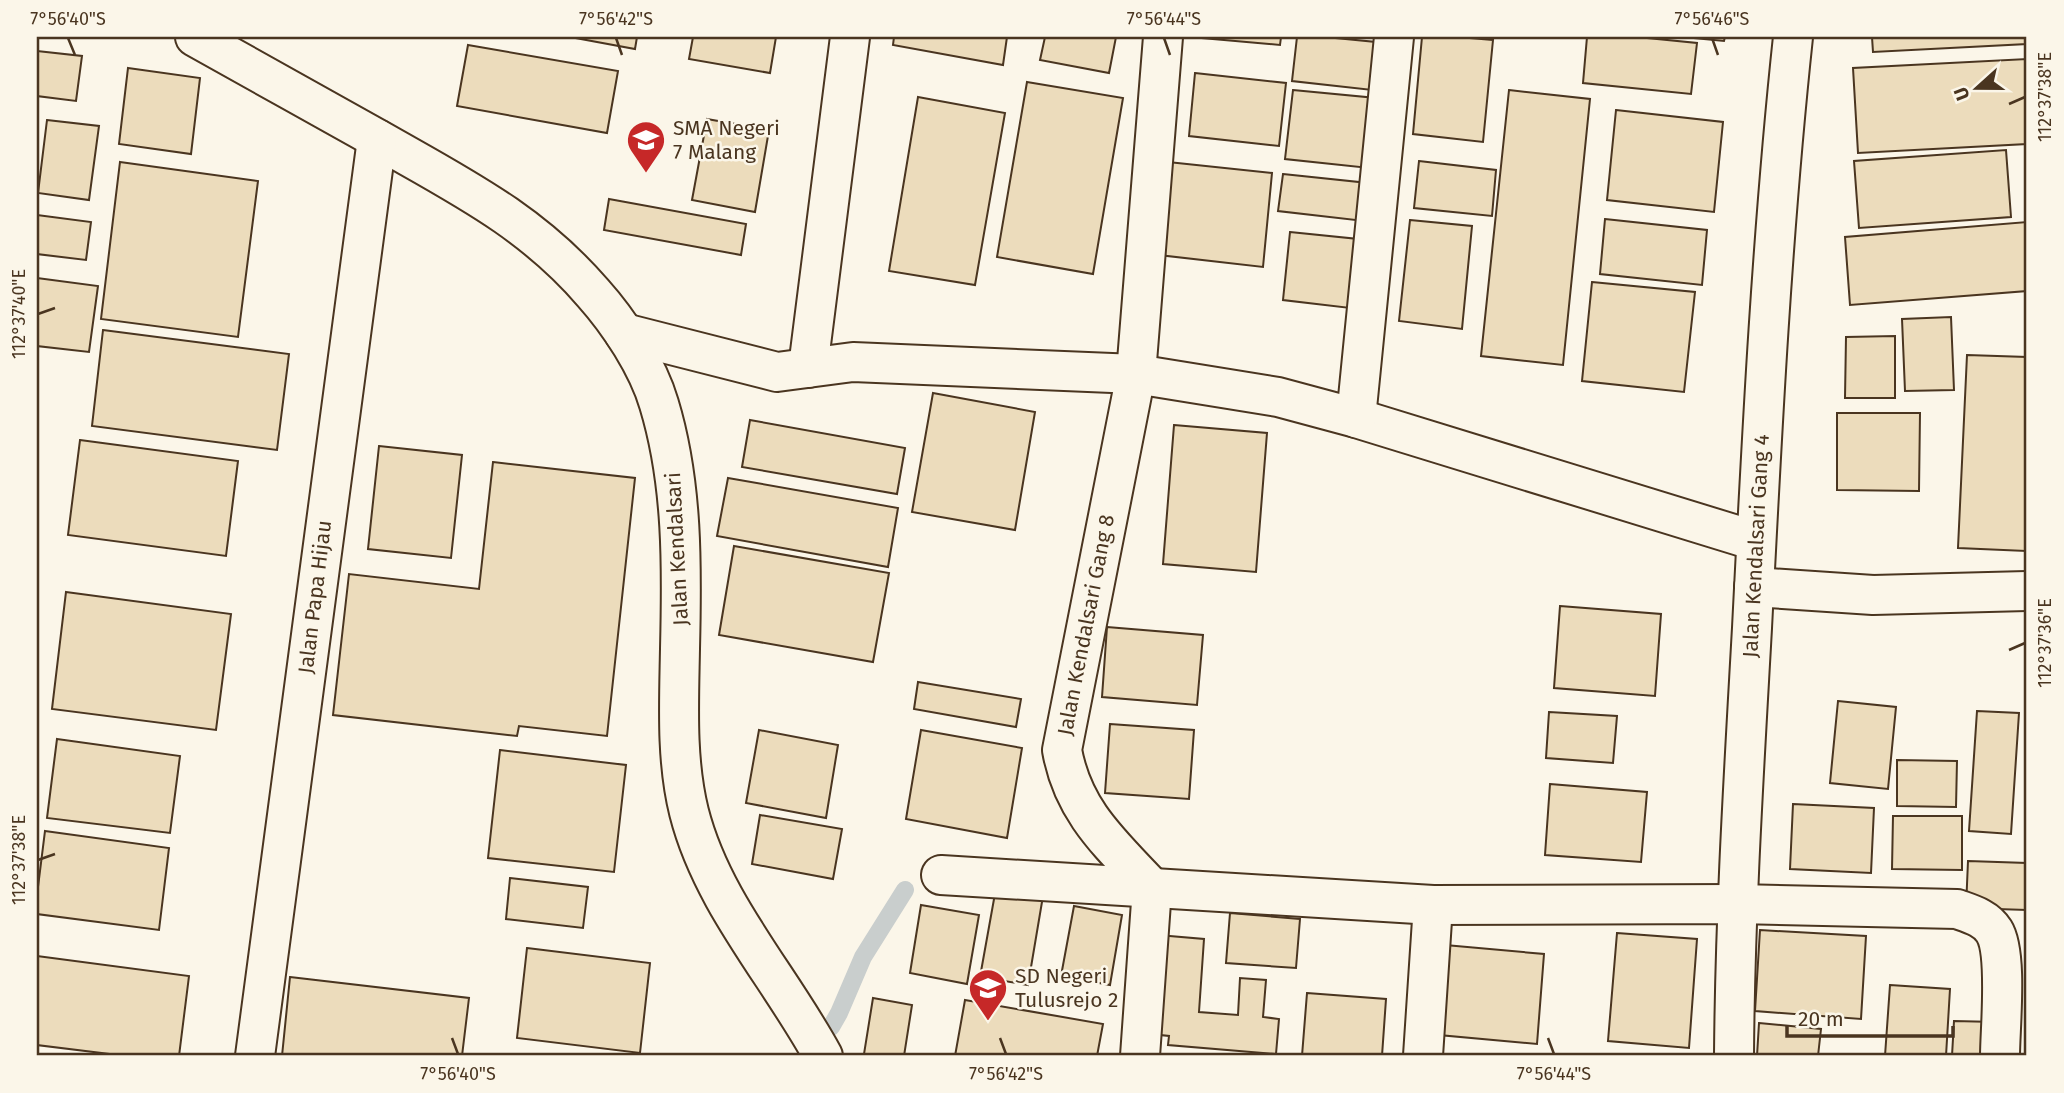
<svg xmlns="http://www.w3.org/2000/svg" width="2064" height="1093" viewBox="0 0 2064 1093" font-family="'Fira Sans',sans-serif">
	<style>
		.lines { fill: none; stroke-linecap: round; stroke-linejoin: round }
		.stream { stroke: #c9cecd; stroke-width: 18 }
		.building { fill: #ecdcbc; stroke: #4a3520; stroke-width: 2 }
		.minor-casing { stroke: #4a3520; stroke-width: 42 }
		.minor { stroke: #fbf6e9; stroke-width: 38 }
		.ticks { fill: none; stroke: #4a3520; stroke-width: 2.5 }
		.labels { text-anchor: middle; stroke-width: 5; stroke-linejoin: round; paint-order: stroke }
		.poi-label { font-size: 21px; fill: #4a3520; stroke: #fbf6e9; text-anchor: start }
		.street-label { font-size: 21px; fill: #4a3520; stroke: #fbf6e9 }
		.neatline { fill: none; stroke: #4a3520; stroke-width: 2.5 }
		.ticks-label { font-size: 18px; text-anchor: middle; fill: #4a3520 }
	</style>
	<rect width="100%" height="100%" fill="#fbf6e9"/>
	<g class="lines">
		<path class="stream" d="M831,1027L839,1013L863,957L905,890"/>
	</g>
	<g class="building">
		<path d="M570,37H637L635,49Z"/>
		<path d="M693,37H776L770,73L689,59Z"/>
		<path d="M894,37H1007L1003,65L893,45Z"/>
		<path d="M1045,37H1116L1109,73L1040,60Z"/>
		<path d="M1190,37H1281L1280,45Z"/>
		<path d="M1297,37H1325L1386,43L1381,91L1292,81Z"/>
		<path d="M1422,37H1458L1493,40L1483,142L1413,134Z"/>
		<path d="M1587,37H1637L1697,43L1691,94L1583,83Z"/>
		<path d="M1683,37H1725L1724,41Z"/>
		<path d="M1872,37H2027V44L1873,52Z"/>
		<path d="M468,45L618,71L607,133L457,106Z"/>
		<path d="M37,51L82,56L76,101L37,96Z"/>
		<path d="M2027,59V144L1858,153L1853,68Z"/>
		<path d="M128,68L200,78L191,154L119,144Z"/>
		<path d="M1195,73L1286,83L1279,146L1189,136Z"/>
		<path d="M1027,82L1123,98L1093,274L997,257Z"/>
		<path d="M1293,90L1376,98L1369,168L1285,159Z"/>
		<path d="M1509,90L1590,99L1563,365L1481,356Z"/>
		<path d="M918,97L1005,113L975,285L889,271Z"/>
		<path d="M1616,110L1723,122L1714,212L1607,200Z"/>
		<path d="M707,119L769,130L755,212L692,200Z"/>
		<path d="M47,120L99,126L89,200L38,193Z"/>
		<path d="M2006,150L2011,217L1859,228L1854,161Z"/>
		<path d="M1419,161L1496,170L1492,216L1414,208Z"/>
		<path d="M120,162L258,181L238,337L101,319Z"/>
		<path d="M1168,162L1272,173L1263,267L1159,255Z"/>
		<path d="M1283,174L1368,183L1364,221L1278,211Z"/>
		<path d="M609,199L746,224L741,255L604,230Z"/>
		<path d="M37,215L91,222L86,260L37,254Z"/>
		<path d="M1605,219L1707,230L1702,285L1600,274Z"/>
		<path d="M1410,220L1472,226L1462,329L1399,321Z"/>
		<path d="M2027,222V291L1850,305L1845,237Z"/>
		<path d="M1290,232L1358,239L1350,308L1283,300Z"/>
		<path d="M37,278L98,286L89,352L37,346Z"/>
		<path d="M1592,282L1695,292L1684,392L1582,381Z"/>
		<path d="M1951,317L1954,390L1905,391L1902,319Z"/>
		<path d="M103,330L289,354L277,450L92,426Z"/>
		<path d="M1895,336V398H1845L1846,337Z"/>
		<path d="M1967,355L2027,357L2026,551L1958,548Z"/>
		<path d="M933,393L1035,412L1015,530L912,512Z"/>
		<path d="M1837,413H1920L1919,491L1837,490Z"/>
		<path d="M750,420L905,448L897,494L742,467Z"/>
		<path d="M1174,425L1267,433L1256,572L1163,564Z"/>
		<path d="M80,440L238,461L226,556L68,535Z"/>
		<path d="M379,446L462,455L451,558L368,549Z"/>
		<path d="M493,462L635,478L607,736L519,726L517,736L333,715L349,574L479,589Z"/>
		<path d="M728,478L898,508L888,567L717,536Z"/>
		<path d="M734,546L889,573L873,662L719,635Z"/>
		<path d="M66,592L231,614L216,730L52,709Z"/>
		<path d="M1560,606L1661,614L1655,696L1554,688Z"/>
		<path d="M1107,627L1203,635L1197,705L1102,697Z"/>
		<path d="M918,682L1021,699L1016,727L914,709Z"/>
		<path d="M1838,701L1896,707L1888,789L1830,783Z"/>
		<path d="M1977,711L2019,713L2011,834L1969,831Z"/>
		<path d="M1549,712L1617,716L1613,763L1546,758Z"/>
		<path d="M1110,724L1194,730L1189,799L1105,793Z"/>
		<path d="M759,730L838,745L826,818L746,803Z"/>
		<path d="M921,730L1022,748L1007,838L906,819Z"/>
		<path d="M57,739L180,756L170,833L47,818Z"/>
		<path d="M500,750L626,765L614,872L488,858Z"/>
		<path d="M1897,760L1957,761L1956,807L1897,806Z"/>
		<path d="M1550,784L1647,792L1641,862L1545,855Z"/>
		<path d="M1793,804L1874,808L1871,873L1790,869Z"/>
		<path d="M760,815L842,829L833,879L752,864Z"/>
		<path d="M1893,816H1962V870L1892,869Z"/>
		<path d="M45,831L169,848L159,930L37,914V895Z"/>
		<path d="M1968,861L2027,863V910L1966,908Z"/>
		<path d="M510,878L588,887L583,928L506,919Z"/>
		<path d="M996,888L1043,896L1028,985L980,977Z"/>
		<path d="M921,905L979,915L967,984L910,973Z"/>
		<path d="M1074,906L1122,915L1110,985L1061,976Z"/>
		<path d="M1230,913L1300,919L1296,968L1226,963Z"/>
		<path d="M1760,930L1866,936L1861,1019L1755,1011Z"/>
		<path d="M1617,933L1697,939L1689,1048L1608,1041Z"/>
		<path d="M1158,935L1204,939L1199,1012L1238,1015L1240,978L1266,980L1263,1017L1279,1019L1276,1054L1168,1045L1169,1036L1151,1034Z"/>
		<path d="M1445,945L1544,954L1537,1044L1439,1035Z"/>
		<path d="M527,948L650,963L640,1053L517,1038Z"/>
		<path d="M37,956L189,976L179,1056H126L37,1045Z"/>
		<path d="M290,977L469,998L462,1056H282Z"/>
		<path d="M1890,985L1950,989L1946,1056H1885Z"/>
		<path d="M1307,993L1386,999L1382,1056H1302Z"/>
		<path d="M873,998L912,1005L904,1056L864,1054Z"/>
		<path d="M965,1000L1103,1024L1097,1056H955Z"/>
		<path d="M1954,1021L1996,1022L1994,1056H1952Z"/>
		<path d="M1759,1023L1821,1029L1818,1056H1757Z"/>
	</g>
	<g class="lines">
		<g class="minor-casing">
			<g id="minor">
				<path d="M195,37C258,72 320,107 383,142C462,187 532,222 593,293C619,322 648,366 659,404C683,483 682,567 680,649C679,703 676,760 689,812C712,903 779,975 823,1056"/>
				<path d="M624,333L777,372L853,362L1136,374L1278,397L1356,418L1756,541"/>
				<path d="M808,368L850,37"/>
				<path d="M1356,418L1394,37"/>
				<path d="M1754,587L1873,595L2027,591"/>
				<path d="M941,875L1433,905L1737,904L1957,909C1971,914 1986,918 1994,931C2008,953 2000,1028 2000,1056"/>
				<path d="M255,1056L377,139"/>
				<path d="M1140,1056L1152,888C1111,844 1073,812 1062,750L1136,374L1163,37"/>
				<path d="M1423,1056L1433,905"/>
				<path d="M1734,1056C1735,913 1744,771 1752,628C1762,431 1772,233 1793,37"/>
			</g>
		</g>
		<use href="#minor" class="minor"/>
	</g>
	<path class="ticks" d="M68,38L75,55M616,38L622,55M1164,38L1170,55M1712,38L1718,55M2009,104L2025,97M38,314L55,308M2009,650L2025,643M38,860L55,854M452,1038L458,1054M1000,1038L1006,1054M1548,1038L1554,1054"/>
	<defs>
		<g id="school-pin" transform="scale(2.0125)"><path d="M0 17L-7.5 6A9.5 9.5 0 1 1 7.5 6Z" fill="#c62828" stroke="#fbf6e9"/><path d="M0-5L7-2L0 1L-7-2ZM-4 1L0 2.5L4 1V4Q0 6-4 4Z" fill="#fff"/></g>
	</defs>
	<g fill-rule="evenodd">
		<use href="#school-pin" x="646" y="140"/>
		<use href="#school-pin" x="988" y="988"/>
	</g>
	<g class="labels">
		<g class="poi-label">
			<text x="673" y="135">SMA Negeri<tspan x="673" dy="24">7 Malang</tspan></text>
			<text x="1015" y="983">SD Negeri<tspan x="1015" dy="24">Tulusrejo 2</tspan></text>
		</g>
		<g class="street-label">
			<text transform="translate(1756 546) rotate(-87)" y="7">Jalan Kendalsari Gang 4</text>
			<text transform="translate(677 549) rotate(-93)" y="7">Jalan Kendalsari</text>
			<text transform="translate(315 597) rotate(-83)" y="7">Jalan Papa Hijau</text>
			<text transform="translate(1086 625) rotate(-79)" y="7">Jalan Kendalsari Gang 8</text>
		</g>
	</g>
	<rect width="2064" height="1093" fill="none" stroke="#fbf6e9" stroke-width="77"/>
	<g transform="translate(1977 88) rotate(249)" stroke="#fbf6e9" stroke-width="5" paint-order="stroke">
	<path d="M0-5L12 26L0 18L-12 26Z" fill="#4a3520"/>
	<text y="-10" font-size="19" font-weight="bold" text-anchor="middle" fill="#4a3520">U</text>
	</g>
	<path d="M1787 1026v10h166v-10" fill="none" stroke="#4a3520" stroke-width="3.5"/>
	<text x="1798" y="1026" font-size="21" fill="#4a3520" stroke="#fbf6e9" stroke-width="5" paint-order="stroke">20 m</text>
	<rect x="38" y="38" width="1987" height="1016" class="neatline"/>
	<g class="ticks-label">
		<text x="68" y="25">7°56'40"S</text>
		<text x="616" y="25">7°56'42"S</text>
		<text x="1164" y="25">7°56'44"S</text>
		<text x="1712" y="25">7°56'46"S</text>
		<text transform="translate(2045 97) rotate(-90)" y="6">112°37'38"E</text>
		<text transform="translate(19 314) rotate(-90)" y="6">112°37'40"E</text>
		<text transform="translate(2045 643) rotate(-90)" y="6">112°37'36"E</text>
		<text transform="translate(19 860) rotate(-90)" y="6">112°37'38"E</text>
		<text x="458" y="1080">7°56'40"S</text>
		<text x="1006" y="1080">7°56'42"S</text>
		<text x="1554" y="1080">7°56'44"S</text>
	</g>
</svg>
